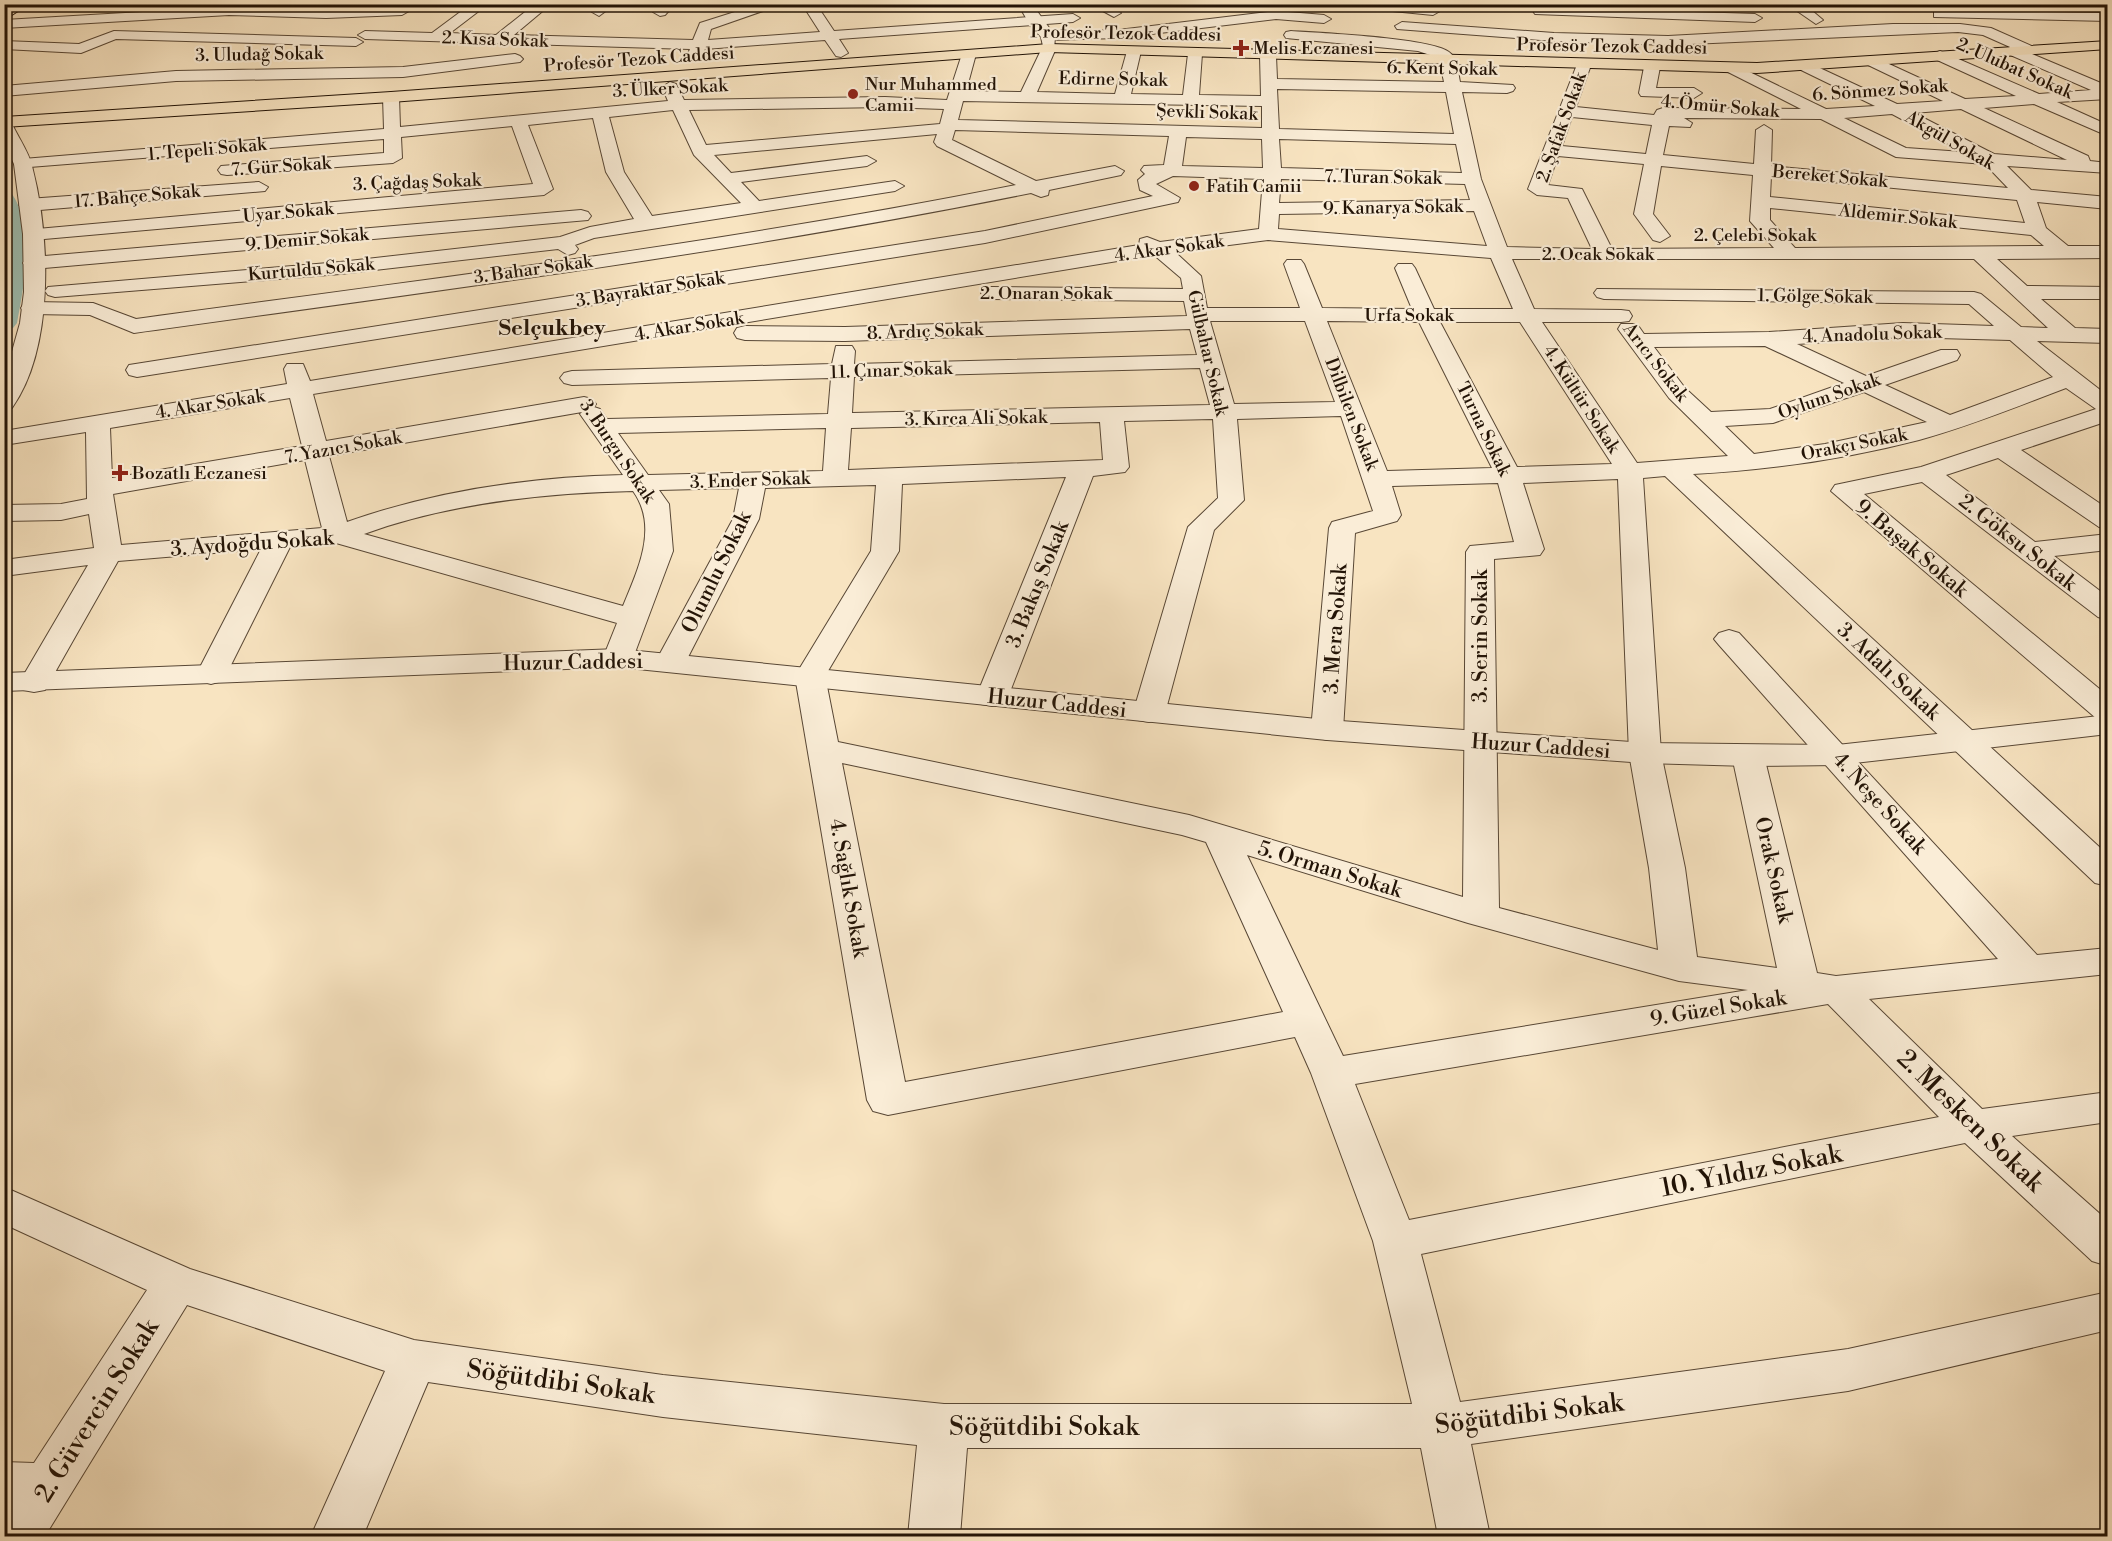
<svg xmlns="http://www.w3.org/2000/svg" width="2112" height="1541" viewBox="0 0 2112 1541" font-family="'Libre Bodoni',serif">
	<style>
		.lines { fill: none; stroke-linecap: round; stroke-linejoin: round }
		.canal { fill: #9dbfb3; fill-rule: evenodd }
		.minor-casing { stroke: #584735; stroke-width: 2 }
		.tertiary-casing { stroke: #584735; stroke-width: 2 }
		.primary-casing { stroke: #221306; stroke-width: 2 }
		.minor { fill: #faedd7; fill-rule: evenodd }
		.tertiary { fill: #faedd7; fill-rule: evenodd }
		.primary { fill: #f8e4c1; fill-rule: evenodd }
		.poi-dot { fill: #8f2418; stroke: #faedd7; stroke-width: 2 }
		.labels { text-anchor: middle; stroke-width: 4.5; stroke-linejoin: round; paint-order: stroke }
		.far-street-label { font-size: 18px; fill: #221306; stroke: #faedd7 }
		.far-poi-label { font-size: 18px; fill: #221306; stroke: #faedd7; text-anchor: start }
		.street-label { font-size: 21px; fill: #221306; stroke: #faedd7 }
		.far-district-label { font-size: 22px; font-weight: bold; fill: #221306; stroke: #faedd7 }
		.near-street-label { font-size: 26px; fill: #221306; stroke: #faedd7 }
	</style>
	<rect width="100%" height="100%" fill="#f8e4c1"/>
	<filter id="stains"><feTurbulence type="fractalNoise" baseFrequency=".00333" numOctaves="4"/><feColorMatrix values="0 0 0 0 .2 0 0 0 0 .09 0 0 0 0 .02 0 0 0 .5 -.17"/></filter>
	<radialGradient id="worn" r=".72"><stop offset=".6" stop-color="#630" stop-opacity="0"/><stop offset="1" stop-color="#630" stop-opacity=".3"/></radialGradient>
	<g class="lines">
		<path class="canal" d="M4,193L12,194C36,229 24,285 17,323L13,328L4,331Z"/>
		<g class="minor-casing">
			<g id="minor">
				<path d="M471,4H488L450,33L496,35L535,4H551L514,35L693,40L700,23L760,4H783L711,29L708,40L820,32L802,4H816L834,31L1073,14L1080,18L1073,22L839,39L848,53L841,57L836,56L825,40L705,49L700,59L695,61L687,56L690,49L365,39L358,35L365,31L432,33Z"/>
				<path d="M599,4H615L599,16L592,12Z"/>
				<path d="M660,4H675L665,15L660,16L653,12Z"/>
				<path d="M1090,4H1108L1121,13L1114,17Z"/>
				<path d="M1355,4C1373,4 1429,0 1440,11L1433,15L1362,8Z"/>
				<path d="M1787,4H1804L1823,20L1816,24Z"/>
				<path d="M229,7L326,10L402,7L409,11L402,15L326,18L229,15L4,28V20Z"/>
				<path d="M1540,7L1755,14L1762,18L1755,22L1535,14L1533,11Z"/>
				<path d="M1939,10L2108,13V21L1934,17V11Z"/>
				<path d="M1276,11L1324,15L1331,19L1324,23L1276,19L1118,38L1048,40L1041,36L1048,32L1118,30Z"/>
				<path d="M1402,22L1554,33L1668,36L1893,24H1960L1991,28L2034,47L2036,50L2032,54L2108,86V99L2057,102L2108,125V136L2034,104L1984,108L2088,156L2090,161L2108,163V173L2007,166L2031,190L2108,197V209L2037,202L2046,228L2068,246H2108V258L1997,259L2027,286L2108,287V299H2041L2075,328L2108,329V343L2037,341L2108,396V421L2021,450L2108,509V529L2099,527L1998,458L1946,475L2035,542L2108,534V550L2054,556L2108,597V620L2098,617L1922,482L1864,494L2108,696V721L2097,719L1831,491L1835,485L1921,467L2096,409L2066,388C2018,406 1970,426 1919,440C1846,459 1768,470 1693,474L2108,855V886L2095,883L1665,476L1643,478L1661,753L1685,868L1697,957L1777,968L1732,756L1736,749L1748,746L1760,749L1764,756L1817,973L1836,976L1998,959L1719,645L1714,639L1719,633L1729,630L1739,633L2037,955L2108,948V974L1869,999L1982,1109L2108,1092V1122L2012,1136L2108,1221V1266L2092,1261L1965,1143L1421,1254L1460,1402L1848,1349L2108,1292V1330L1848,1391L1471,1444L1490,1536H1438L1421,1448H967L960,1536H908L917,1445L663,1417L428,1382L363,1536H311L385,1371L187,1305L45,1536H4V1462L34,1463L147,1290L4,1224V1187L190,1269L414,1340L663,1375L944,1404H1412L1373,1241L1311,1073L1295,1037L888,1115L873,1111L867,1100L795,676L871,551L876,485L765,488L759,519L686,661L682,667L671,670L660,667L656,661L733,519L739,488L659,490L669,504L673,551L633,658L629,664L618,667L607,664L603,658L617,623L336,543L290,547L226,675L222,681L211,684L200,681L196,675L261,549L118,561L49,683L45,690L34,692L23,690L19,683L88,565L4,576V560L94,548L89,514L61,520L4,521V505L61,504L87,499L86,432L4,445V431L287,384L284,369L287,364H303L310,381L1139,245L1140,239L1147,237L1160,242L1259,229L1263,179L1173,176L1156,184L1180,198L1178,202L985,243L137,377L129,375L126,370L129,365L985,231L1153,196L1140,190L1138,180L1145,174L1141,170L1144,166L1164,165L1169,136L955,130L952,140L1036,181L1115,166L1124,171L1121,175L1049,190L1048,195L1041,197L1031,193C735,253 434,291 134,333L90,315L32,314L24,313L21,308L24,303L32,302L93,303L136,319C430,279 725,243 1016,185L937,146L934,142L937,134L714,155L731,173L867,156L876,161L867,166L741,182L759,201L895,181L904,186L895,191L594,238L575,245L578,249L575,253L568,255L558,249L340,274L55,297L48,295L45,291L48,287L340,262L560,237L590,227L634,219L606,172L593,118L528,125L553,189L544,195L33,240L26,238L23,234L26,230L533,184L512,126L401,137L402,158L393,163L227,175L221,174L218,170L221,166L384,153V139L17,168L14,164L17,160L23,159L384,129L383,97L391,92L399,97L400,127L668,101L662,87L670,82L676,84L684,100L885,97L947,100L962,54L969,50L976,54L966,91L1021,92L1042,48L1049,44L1056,48L1037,92L1115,94L1127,51L1134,47L1141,51L1131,94L1183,95L1188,54L1195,50L1202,54L1199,95L1261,96L1260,56L1268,51L1276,56L1277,79L1444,82L1439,58L1418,51L1286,38L1284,35L1286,32L1291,31C1320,33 1431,38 1449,52C1458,58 1458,73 1460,82L1513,85L1515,88L1513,91L1507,93L1462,92L1481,179L1507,247L1592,249L1568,198L1537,195L1528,189L1578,62L1583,60L1591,65L1576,107L1654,115L1657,110L1663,108L1801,109L1726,71L1723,68L1731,63L1826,109L1875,106L1799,69L1796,66L1799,63H1809L1897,104L1943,101L1866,64L1863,61L1866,58H1876L1965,99L2016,96L1935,59L1932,56L1935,53L1940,51L2039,94L2091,90L2008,54L2006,51L2010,47L1983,35L1958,32L1668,45L1554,41L1397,29L1395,26ZM1277,89L1446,92L1454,134L1279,129ZM963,101L1262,106V128L958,120ZM885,107L944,109L940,124L706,145L689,110ZM1961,109L2067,160L1994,154L1914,113ZM673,110L694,155L741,203L652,216L624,172L609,117ZM1892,114L1963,152L1906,148L1844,118ZM1572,117L1652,125L1646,154L1562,146ZM1684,118L1821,119L1896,157L1985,164L2008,188L1771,166L1772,130L1764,125L1756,130L1754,164L1663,155L1669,126L1690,127L1692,123ZM1186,137L1262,139L1263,168L1182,166ZM1279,139L1456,144L1462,173L1281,168ZM1558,156L1644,164L1634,214L1653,240L1660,242L1670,236L1653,214L1661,166L1753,175L1750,221L1774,248L1612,249L1582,189L1548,185ZM1771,176L2017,200L2025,223L1770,197ZM1281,179L1465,184L1470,200L1279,203ZM1770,208L2031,235L2044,246L1795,248L1770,220ZM1474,211L1487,246L1278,229L1279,214ZM1268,240L1491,258L1513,309H1434L1415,268L1412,264H1398L1395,268L1412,309L1322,308L1304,264L1301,260H1287L1284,264L1300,308H1207L1201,276L1175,252ZM1154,255L1181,278L1183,289L991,287L984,289L981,293L984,297L991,299L1184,301L1187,316L845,327L745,326L737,328L734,333L737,338L745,340L845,341L1190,329L1197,355L854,364L855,351L852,346H836L832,364L572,371L564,373L560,378L564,383L572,385L831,378L828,414L607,419L600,409L594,407L596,404L592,399L584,397L326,441L313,394ZM1512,259H1974L2048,328L2021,327L1981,294L1974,292L1597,289L1594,293L1597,297L1604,299L1969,304L1994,326L1903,323L1769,332L1644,334L1637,324H1621L1618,329L1669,398L1728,456L1637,463L1542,322H1621L1629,321L1632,316L1629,311L1621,310L1534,309ZM1210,321H1305L1335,402L1234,404ZM1327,321L1419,322L1492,468L1387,471ZM1440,322H1520L1612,464L1517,467ZM1903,337L2010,340L2053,377L1950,415L1885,385L1957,360L1960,355L1957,350H1941L1866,376L1797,344ZM1765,346L1844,383L1770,409L1711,412L1685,388L1654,347ZM1200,368L1210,405L852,413L854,377ZM1864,392L1927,422L1825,444L1754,454L1725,426L1773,423ZM290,398L302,446L112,478L110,428ZM582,412L580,414L623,475C531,477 434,491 347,522L329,456ZM1341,416L1373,511L1332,522L1329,528L1311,730L1316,737L1327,740L1338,737L1343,730L1355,533L1397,521L1401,515L1392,486L1498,483L1514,542L1470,546L1466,552L1463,897L1189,815L838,742L825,676L899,551L902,484L1066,477L976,697L981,704L992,706L1003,704L1008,697L1093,476L1125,472L1129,467L1124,421L1213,419L1218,498L1188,527L1133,713L1138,720L1149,722L1160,720L1165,713L1214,530L1244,500L1237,419ZM1100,422L1103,460L848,470L851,428ZM826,428L823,471L648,475L618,433ZM305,460L322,528L121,545L113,494ZM1618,479L1629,753L1649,868L1658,950L1499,908L1494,559L1540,555L1544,549L1523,483ZM633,491C659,527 638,569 623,606L364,534C449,503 544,493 633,491ZM842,763L1182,835L1206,842L1283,1012L905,1082ZM1247,855L1468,923L1679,981L1748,990L1343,1056ZM1828,1004L1939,1117L1409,1220L1355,1084Z"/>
				<path d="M114,31L356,38L363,42L356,46L116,39L81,53L4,49V41L79,44Z"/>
				<path d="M515,54L520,56L523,59L520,62L403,77L176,81L4,96V86L176,71L403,67Z"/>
				<path d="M1652,62L1660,67L1656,88H1694L1702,93L1694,98L1641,96L1639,93L1644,67Z"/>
				<path d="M259,182L268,187L265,191L28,211L19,205L28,199Z"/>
				<path d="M581,210L588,212L591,216L588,220L33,269L26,267L23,263L26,259L33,257Z"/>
			</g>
		</g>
		<g class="tertiary-casing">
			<g id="tertiary">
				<path d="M1018,4H1032L1055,36L1054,51H1044L1041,37L1030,25Z"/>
				<path d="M4,123L12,124L14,128C20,140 29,153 32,166C50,235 55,347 12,408L4,410V380L20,323L24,292L23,234L14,164L4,143Z"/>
				<path d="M618,649L1327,720L1645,743L1837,745L2108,715V734L1837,765L1748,766L1645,763L1327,740L618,667L4,691V673Z"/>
			</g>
		</g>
		<g class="primary-casing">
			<g id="primary">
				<path d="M12,4H29L4,20V9Z"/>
				<path d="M2108,41V49L1757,73L1049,52L391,102L4,127V117L391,92L1049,44L1757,63Z"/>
			</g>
		</g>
		<use href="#minor" class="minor"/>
		<use href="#tertiary" class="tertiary"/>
		<use href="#primary" class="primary"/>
	</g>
	<g class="poi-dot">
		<path d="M1238 39h6v6h6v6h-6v6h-6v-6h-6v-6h6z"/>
		<circle cx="853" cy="94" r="6"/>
		<circle cx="1194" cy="186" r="6"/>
		<path d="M117 464h6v6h6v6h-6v6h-6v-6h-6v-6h6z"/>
	</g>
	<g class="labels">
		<g class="far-street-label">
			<text transform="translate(1126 33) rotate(1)" y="6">Profesör Tezok Caddesi</text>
			<text transform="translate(495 39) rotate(2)" y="6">2. Kısa Sokak</text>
			<text transform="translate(1612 46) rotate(1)" y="6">Profesör Tezok Caddesi</text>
			<text transform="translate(259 54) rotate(-1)" y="6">3. Uludağ Sokak</text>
			<text transform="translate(639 59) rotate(-4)" y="6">Profesör Tezok Caddesi</text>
			<text transform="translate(1442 68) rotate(1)" y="6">6. Kent Sokak</text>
			<text transform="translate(2015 68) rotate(24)" y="6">2. Ulubat Sokak</text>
			<text transform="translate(1113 79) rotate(1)" y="6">Edirne Sokak</text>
			<text transform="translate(670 88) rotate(-3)" y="6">3. Ülker Sokak</text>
			<text transform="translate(1880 90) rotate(-4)" y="6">6. Sönmez Sokak</text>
			<text transform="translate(1720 106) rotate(5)" y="6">4. Ömür Sokak</text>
			<text transform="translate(1207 112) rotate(2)" y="6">Şevkli Sokak</text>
			<text transform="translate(1561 127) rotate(-70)" y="6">2. Şafak Sokak</text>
			<text transform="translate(1950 140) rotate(30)" y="6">Akgül Sokak</text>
			<text transform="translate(207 149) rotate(-5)" y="6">1. Tepeli Sokak</text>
			<text transform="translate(281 166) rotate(-4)" y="6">7. Gür Sokak</text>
			<text transform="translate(1830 176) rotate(5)" y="6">Bereket Sokak</text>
			<text transform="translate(1383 177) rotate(1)" y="6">7. Turan Sokak</text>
			<text transform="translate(417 182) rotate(-2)" y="6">3. Çağdaş Sokak</text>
			<text transform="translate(137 196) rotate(-5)" y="6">17. Bahçe Sokak</text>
			<text transform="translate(1393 207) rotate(-1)" y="6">9. Kanarya Sokak</text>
			<text transform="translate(288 212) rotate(-5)" y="6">Uyar Sokak</text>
			<text transform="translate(1898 216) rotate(6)" y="6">Aldemir Sokak</text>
			<text x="1755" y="241">2. Çelebi Sokak</text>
			<text transform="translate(307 239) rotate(-5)" y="6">9. Demir Sokak</text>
			<text transform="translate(1169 248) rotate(-8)" y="6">4. Akar Sokak</text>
			<text x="1598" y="260">2. Ocak Sokak</text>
			<text transform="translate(311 269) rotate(-5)" y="6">Kurtuldu Sokak</text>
			<text transform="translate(533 269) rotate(-8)" y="6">3. Bahar Sokak</text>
			<text transform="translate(650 289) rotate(-9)" y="6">3. Bayraktar Sokak</text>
			<text x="1046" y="299">2. Onaran Sokak</text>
			<text transform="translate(1815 296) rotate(1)" y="6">1. Gölge Sokak</text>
			<text x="1409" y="321">Urfa Sokak</text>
			<text transform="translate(689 326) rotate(-9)" y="6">4. Akar Sokak</text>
			<text transform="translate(925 331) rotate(-2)" y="6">8. Ardıç Sokak</text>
			<text transform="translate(1872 334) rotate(-2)" y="6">4. Anadolu Sokak</text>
			<text transform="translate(1208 353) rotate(77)" y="6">Gülbahar Sokak</text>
			<text transform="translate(1656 362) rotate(52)" y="6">Arıcı Sokak</text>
			<text transform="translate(891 370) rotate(-2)" y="6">11. Çınar Sokak</text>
			<text transform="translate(1829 396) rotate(-19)" y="6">Oylum Sokak</text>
			<text transform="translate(1582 399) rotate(57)" y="6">4. Kültür Sokak</text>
			<text transform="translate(210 404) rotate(-9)" y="6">4. Akar Sokak</text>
			<text transform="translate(1352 414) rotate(69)" y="6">Dilbilen Sokak</text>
			<text transform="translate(976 418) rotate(-1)" y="6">3. Kırca Ali Sokak</text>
			<text transform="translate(1484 429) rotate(64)" y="6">Turna Sokak</text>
			<text transform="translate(1854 444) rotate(-11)" y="6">Orakçı Sokak</text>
			<text transform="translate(343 447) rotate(-10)" y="6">7. Yazıcı Sokak</text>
			<text transform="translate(618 451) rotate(56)" y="6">3. Burgu Sokak</text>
			<text transform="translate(750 480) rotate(-2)" y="6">3. Ender Sokak</text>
		</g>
		<g class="far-poi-label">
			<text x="1253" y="54">Melis Eczanesi</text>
			<text x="865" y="90">Nur Muhammed<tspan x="865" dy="21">Camii</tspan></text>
			<text x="1206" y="192">Fatih Camii</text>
			<text x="132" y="479">Bozatlı Eczanesi</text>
		</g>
		<g class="street-label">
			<text transform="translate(2018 542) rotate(38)" y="7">2. Göksu Sokak</text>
			<text transform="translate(252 543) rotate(-4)" y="7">3. Aydoğdu Sokak</text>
			<text transform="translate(1912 548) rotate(40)" y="7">9. Başak Sokak</text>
			<text transform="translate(716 572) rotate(-64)" y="7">Olumlu Sokak</text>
			<text transform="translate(1037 584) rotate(-68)" y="7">3. Bakış Sokak</text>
			<text transform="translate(1335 629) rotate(-86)" y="7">3. Mera Sokak</text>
			<text transform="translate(1480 636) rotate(-90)" y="7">3. Serin Sokak</text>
			<text transform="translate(573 662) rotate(-1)" y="7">Huzur Caddesi</text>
			<text transform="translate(1889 671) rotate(43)" y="7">3. Adalı Sokak</text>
			<text transform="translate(1057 703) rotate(6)" y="7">Huzur Caddesi</text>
			<text transform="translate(1541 746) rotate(4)" y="7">Huzur Caddesi</text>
			<text transform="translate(1880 803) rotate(48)" y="7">4. Neşe Sokak</text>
			<text transform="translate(1330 869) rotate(17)" y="7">5. Orman Sokak</text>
			<text transform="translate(1774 870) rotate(77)" y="7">Orak Sokak</text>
			<text transform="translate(849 888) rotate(80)" y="7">4. Sağlık Sokak</text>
			<text transform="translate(1718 1008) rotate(-9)" y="7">9. Güzel Sokak</text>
		</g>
		<g class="far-district-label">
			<text x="552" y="335">Selçukbey</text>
		</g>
		<g class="near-street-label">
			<text transform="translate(1971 1120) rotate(44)" y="9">2. Mesken Sokak</text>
			<text transform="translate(1751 1170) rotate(-11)" y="9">10. Yıldız Sokak</text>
			<text transform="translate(561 1381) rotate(8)" y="9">Söğütdibi Sokak</text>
			<text transform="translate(96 1410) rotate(-58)" y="9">2. Güvercin Sokak</text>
			<text transform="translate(1529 1413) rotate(-7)" y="9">Söğütdibi Sokak</text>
			<text x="1044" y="1435">Söğütdibi Sokak</text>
		</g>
	</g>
	<rect width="2112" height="1541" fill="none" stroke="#f8e4c1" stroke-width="24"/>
	<rect x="6" y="6" width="2100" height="1529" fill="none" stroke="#221306" stroke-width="3"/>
	<rect x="12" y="12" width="2088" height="1517" fill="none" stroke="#221306" stroke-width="1.5"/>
	<rect width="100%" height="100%" filter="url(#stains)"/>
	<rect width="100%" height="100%" fill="url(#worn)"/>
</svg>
